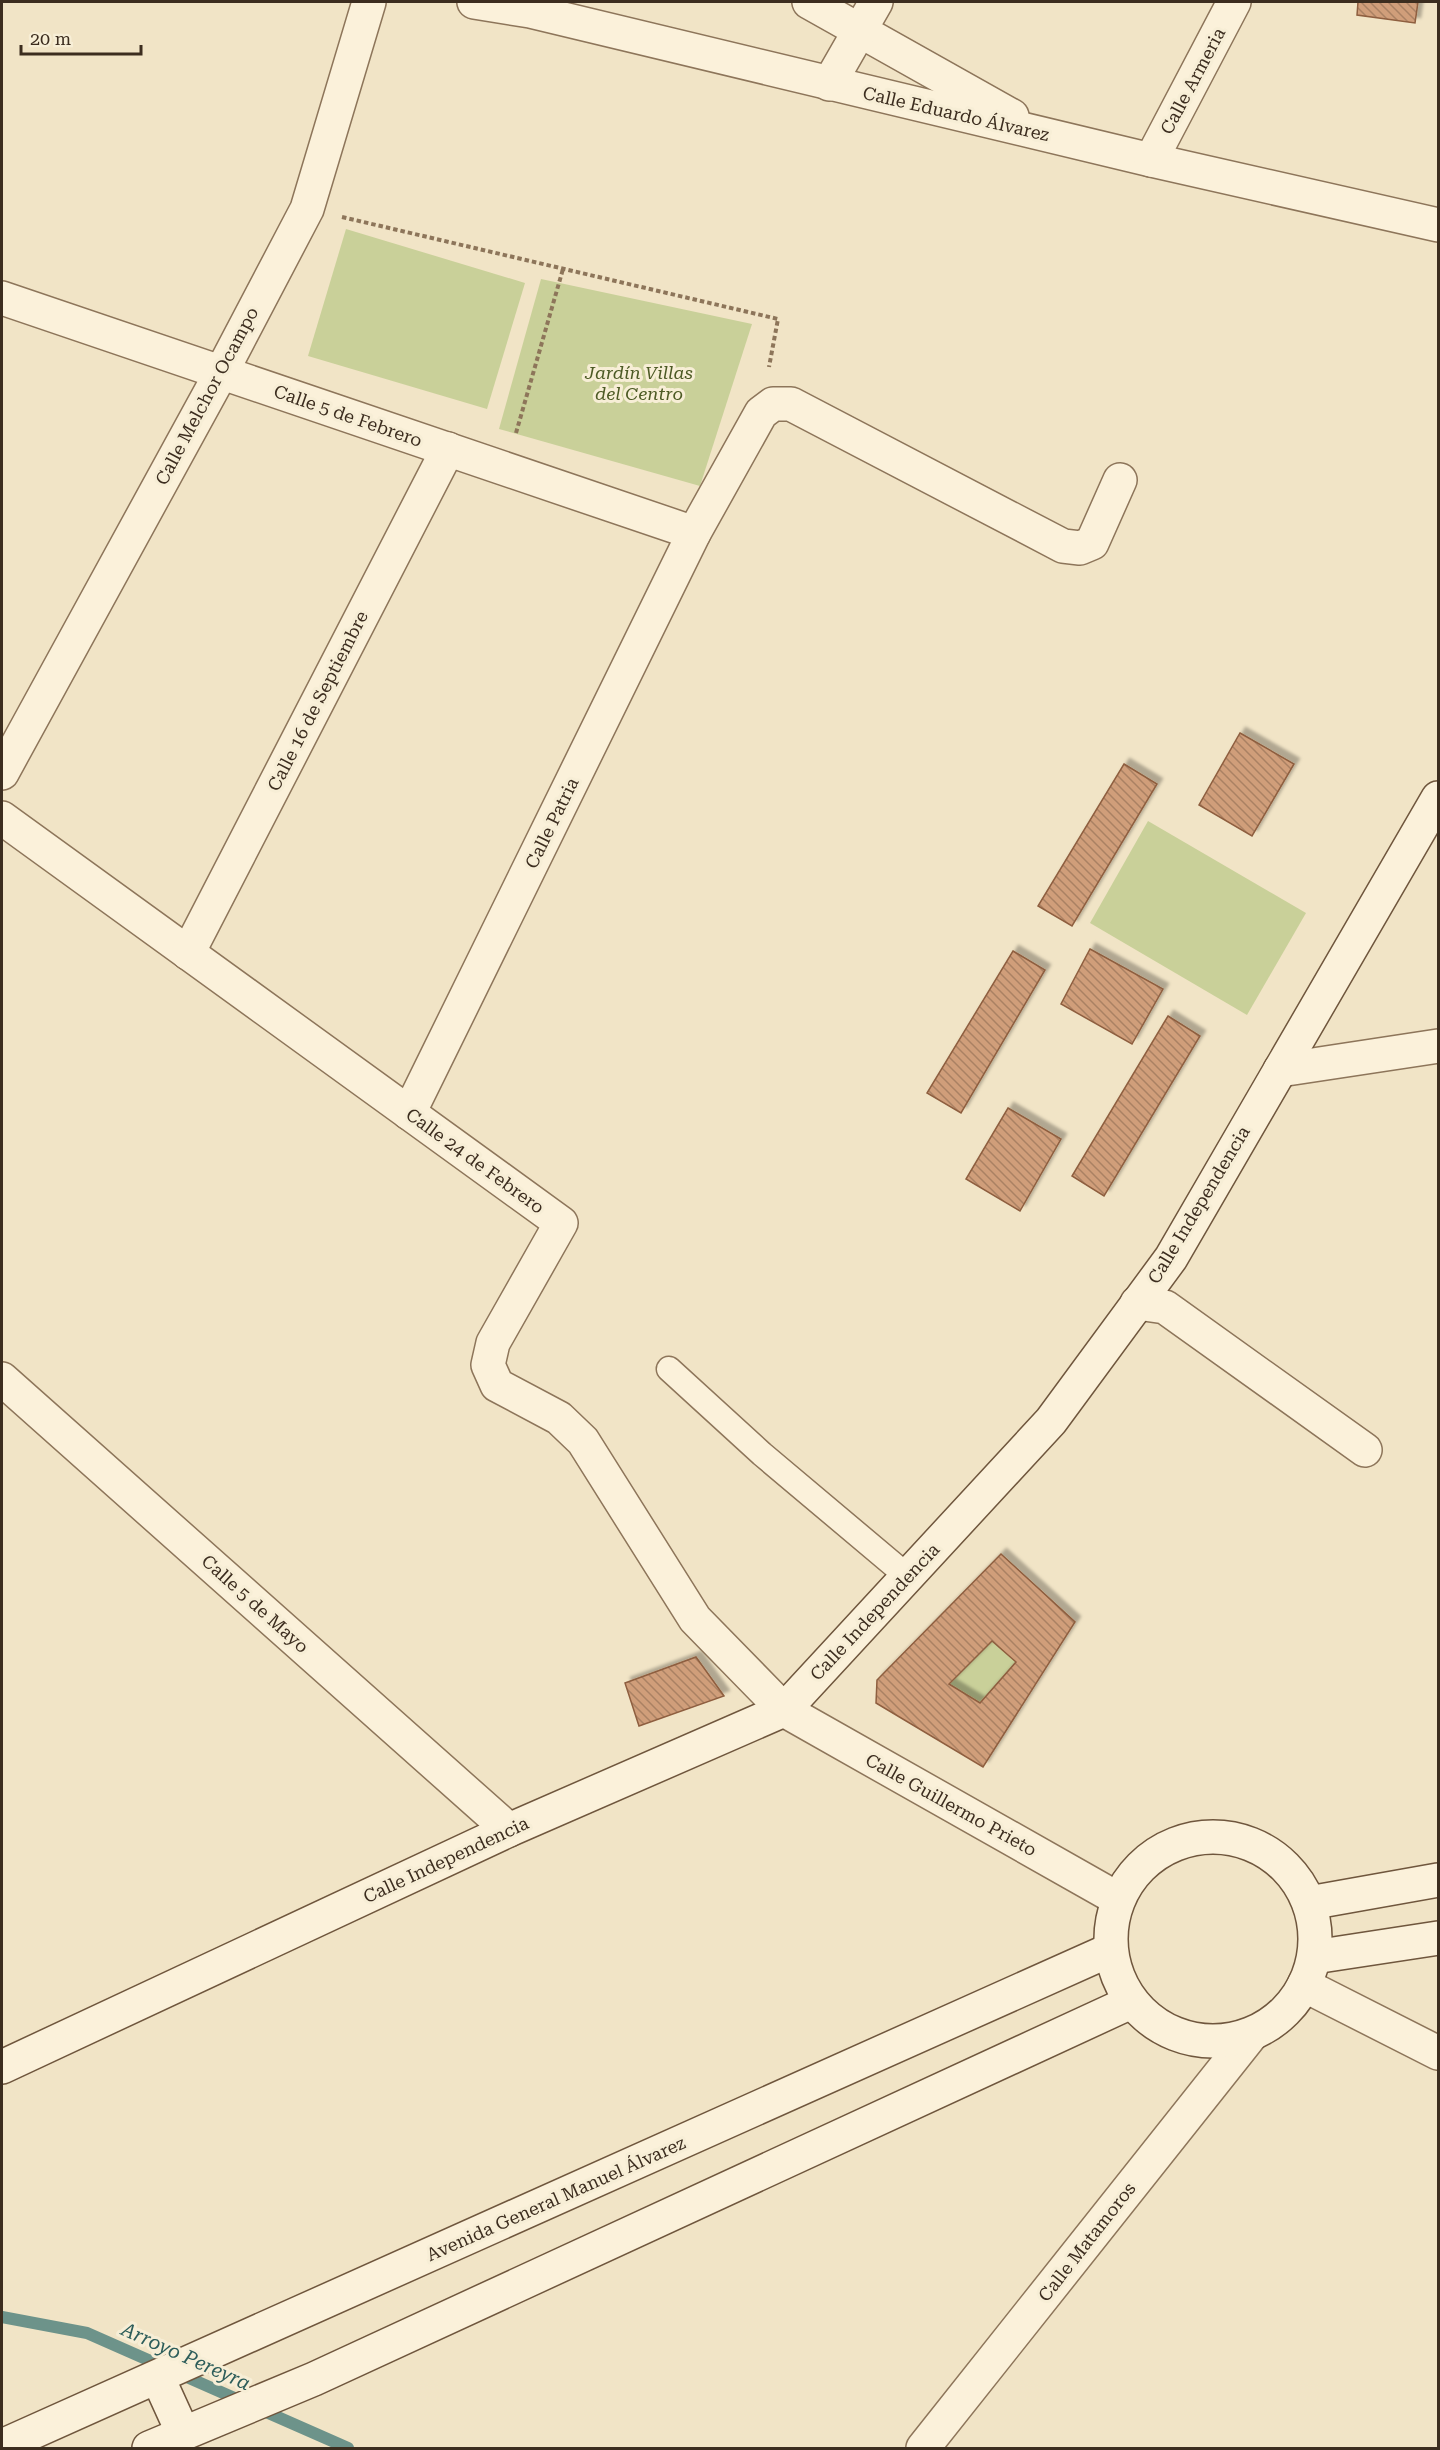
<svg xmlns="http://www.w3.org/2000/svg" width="1440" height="2450" viewBox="0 0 1440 2450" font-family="'Roboto Serif',serif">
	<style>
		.green { fill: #c9d099 }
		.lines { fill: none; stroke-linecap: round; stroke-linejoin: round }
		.stream { stroke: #6d938a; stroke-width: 12 }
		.building { fill: url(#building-back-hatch); stroke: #8e5e3f; stroke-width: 1.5; fill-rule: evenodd; filter: url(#shadow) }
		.lane-casing { stroke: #8d755a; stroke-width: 27 }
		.street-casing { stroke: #8d755a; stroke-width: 36 }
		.secondary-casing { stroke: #6f563d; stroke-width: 36 }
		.path { stroke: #8d755a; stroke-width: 4; stroke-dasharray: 4.5 3; stroke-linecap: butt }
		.lane { stroke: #fbf1da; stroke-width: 24 }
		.street { stroke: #fbf1da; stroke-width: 33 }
		.secondary { stroke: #fbf1da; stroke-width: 33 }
		.labels { text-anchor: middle; stroke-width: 6; stroke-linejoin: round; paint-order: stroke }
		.street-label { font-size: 18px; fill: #3c2d1f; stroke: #f7eed6 }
		.park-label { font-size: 18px; font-style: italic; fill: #4c5a24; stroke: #f7eed6 }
		.water-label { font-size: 20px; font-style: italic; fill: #2d5d5a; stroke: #f7eed6 }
	</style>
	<defs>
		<pattern id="building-back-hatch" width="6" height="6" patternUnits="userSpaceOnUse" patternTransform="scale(1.5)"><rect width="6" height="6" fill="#d09e7a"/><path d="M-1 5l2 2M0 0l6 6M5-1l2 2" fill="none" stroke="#aa8163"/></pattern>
		<filter id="shadow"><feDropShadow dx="5.5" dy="-5.5" stdDeviation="1.5" flood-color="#0004"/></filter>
	</defs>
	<rect width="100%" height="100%" fill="#f1e4c6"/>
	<g class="green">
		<path d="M346,229L525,283L487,409L308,356Z"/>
		<path d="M541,279L752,324L700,486L499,429Z"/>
		<path d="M1148,821L1306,913L1247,1015L1090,923Z"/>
		<path d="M992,1641L1016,1662L980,1703L949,1684Z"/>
	</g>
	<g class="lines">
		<path class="stream" d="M2,2317L87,2333L348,2448"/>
	</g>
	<g class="building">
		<path d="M1358,2H1418L1415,23L1357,15Z"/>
		<path d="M1240,733L1294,764L1252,836L1199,805Z"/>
		<path d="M1124,764L1157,784L1072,926L1038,906Z"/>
		<path d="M1090,949L1163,989L1132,1044L1061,1004Z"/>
		<path d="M1013,951L1045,970L961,1113L927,1093Z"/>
		<path d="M1168,1016L1200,1036L1104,1196L1072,1176Z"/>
		<path d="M1008,1108L1061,1139L1020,1211L966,1179Z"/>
		<path d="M1001,1554L1075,1622L983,1767L876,1703L877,1680ZM992,1641L1016,1662L980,1703L949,1684Z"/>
		<path d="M696,1657L724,1696L639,1726L625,1683Z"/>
	</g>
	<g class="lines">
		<g class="lane-casing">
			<path id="lane" d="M669,1369L762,1454L907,1576"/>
		</g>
		<g class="street-casing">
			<g id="street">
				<path d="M474,2L530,11L1151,160L1438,225"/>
				<path d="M809,2L1012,116"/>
				<path d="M829,84L876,2"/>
				<path d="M1151,160L1234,2"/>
				<path d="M2,298L694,533"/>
				<path d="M2,773L221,373L307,209L369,2"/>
				<path d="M2,818L561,1223L493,1343L488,1365L497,1385L559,1418L583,1441L695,1619L784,1710L1118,1899"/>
				<path d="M188,953L448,449"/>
				<path d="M1280,1070L1438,1046"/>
				<path d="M409,1113L694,533L761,413L773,404H791L1063,546L1080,548L1092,543L1120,480"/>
				<path d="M1137,1303L1165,1307L1365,1450"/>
				<path d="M2,1379L509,1830"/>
				<path d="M1304,1985L1438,2053"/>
				<path d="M923,2448L1251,2035"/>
			</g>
		</g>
		<g class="secondary-casing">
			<g id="secondary">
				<circle cx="1213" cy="1939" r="102"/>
				<path d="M1309,1903L1438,1880"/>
				<path d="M1314,1957L1438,1938"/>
				<path d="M2,2067L509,1830L784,1710L1051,1421L1171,1258L1438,798"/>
				<path d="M158,2378L183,2433"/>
				<path d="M2,2446L1110,1950"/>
				<path d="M149,2448L314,2379L1131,2002"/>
			</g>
		</g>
		<g class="path">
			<path d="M342,217L778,319L769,367"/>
			<path d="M516,433L563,269"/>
		</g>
		<use href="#lane" class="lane"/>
		<use href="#street" class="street"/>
		<use href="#secondary" class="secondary"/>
	</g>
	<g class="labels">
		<g class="street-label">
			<text transform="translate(1193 81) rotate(-62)" y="6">Calle Armeria</text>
			<text transform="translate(956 114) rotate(13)" y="6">Calle Eduardo Álvarez</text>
			<text transform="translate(207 396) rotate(-62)" y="6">Calle Melchor Ocampo</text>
			<text transform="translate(348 416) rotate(19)" y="6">Calle 5 de Febrero</text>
			<text transform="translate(318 701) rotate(-63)" y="6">Calle 16 de Septiembre</text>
			<text transform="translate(552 823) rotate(-64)" y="6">Calle Patria</text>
			<text transform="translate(475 1161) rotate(36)" y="6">Calle 24 de Febrero</text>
			<text transform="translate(1199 1205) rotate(-59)" y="6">Calle Independencia</text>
			<text transform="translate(255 1604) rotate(42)" y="6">Calle 5 de Mayo</text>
			<text transform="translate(875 1612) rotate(-47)" y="6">Calle Independencia</text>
			<text transform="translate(951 1805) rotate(29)" y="6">Calle Guillermo Prieto</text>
			<text transform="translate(446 1860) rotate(-25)" y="6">Calle Independencia</text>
			<text transform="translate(556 2199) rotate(-24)" y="6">Avenida General Manuel Álvarez</text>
			<text transform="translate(1087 2242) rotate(-52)" y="6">Calle Matamoros</text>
		</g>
		<g class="park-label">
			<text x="639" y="379">Jardín Villas<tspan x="639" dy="21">del Centro</tspan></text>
		</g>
		<g class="water-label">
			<text transform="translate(186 2356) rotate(24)" y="7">Arroyo Pereyra</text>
		</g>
	</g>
	<rect width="1440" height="2450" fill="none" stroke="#3c2d1f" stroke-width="6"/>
	<path d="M21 45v9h120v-9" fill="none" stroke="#3c2d1f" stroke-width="3"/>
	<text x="30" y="45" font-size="18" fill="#3c2d1f" stroke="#f7eed6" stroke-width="4.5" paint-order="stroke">20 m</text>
</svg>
